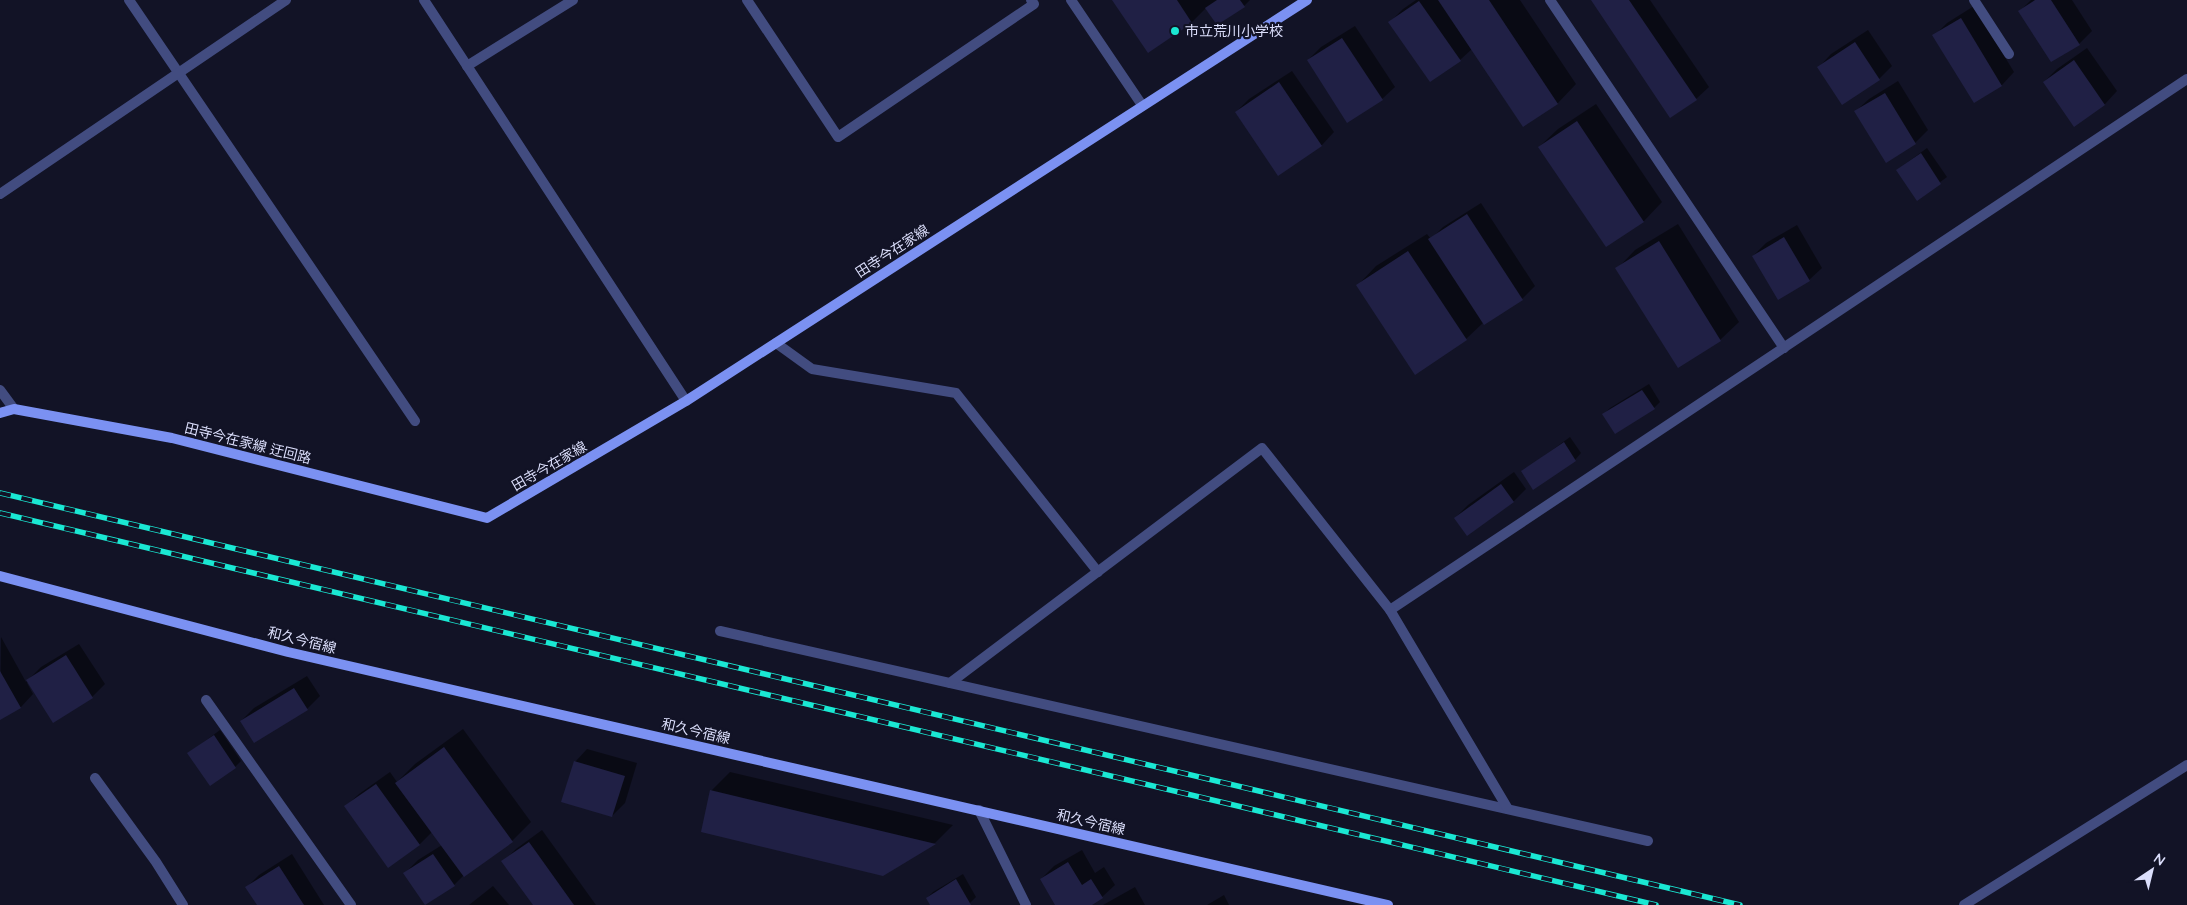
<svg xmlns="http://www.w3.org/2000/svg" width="2187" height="905" viewBox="0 0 2187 905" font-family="Quicksand,'Noto Sans JP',sans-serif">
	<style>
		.shadow { fill: #0007 }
		.building { fill: #202045 }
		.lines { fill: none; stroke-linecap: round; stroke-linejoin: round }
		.minor { stroke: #424c80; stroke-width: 10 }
		.secondary { stroke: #7b91f2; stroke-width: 10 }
		.rail-casing { stroke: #1ae8d3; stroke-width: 5.5 }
		.rail { stroke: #121326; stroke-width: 4; stroke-dasharray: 11; stroke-linecap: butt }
		.poi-dot { fill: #1ae8d3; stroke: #121326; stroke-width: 2 }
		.labels { text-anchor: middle; stroke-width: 4.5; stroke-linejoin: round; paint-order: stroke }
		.poi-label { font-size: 14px; fill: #dbdefb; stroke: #121326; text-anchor: start }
		.street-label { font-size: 14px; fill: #dbdefb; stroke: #121326 }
	</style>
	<rect width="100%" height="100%" fill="#121326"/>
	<g class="shadow">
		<path d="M1114,0H1250L1244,6L1207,7L1192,22L1149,52Z"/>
		<path d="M1416,0H1520L1576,84L1558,103L1523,126L1472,49L1460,60L1390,22L1403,9Z"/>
		<path d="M1593,0H1650L1709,87L1696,99Z"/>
		<path d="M2031,0H2072L2092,31L2079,44L2020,11Z"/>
		<path d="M1974,6L2014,72L2002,85L1974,101L1934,36L1947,23Z"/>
		<path d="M1355,26L1395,87L1382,99L1308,60L1321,47Z"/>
		<path d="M1868,30L1892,66L1879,79L1843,103L1819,67L1831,54Z"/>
		<path d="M2087,48L2117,91L2105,104L2074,125L2044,82L2057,69Z"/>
		<path d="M1292,71L1334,132L1322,145L1278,174L1236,112L1249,99Z"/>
		<path d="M1898,81L1928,130L1915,143L1856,111L1869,99Z"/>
		<path d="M1596,104L1662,202L1644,221L1606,246L1539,147L1558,129Z"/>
		<path d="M1927,148L1947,177L1917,199L1897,170Z"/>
		<path d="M1481,203L1535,286L1522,299L1484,322L1466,339L1358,285L1376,266L1427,234L1431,239L1443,227Z"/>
		<path d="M1678,224L1739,322L1720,340L1617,269L1635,250Z"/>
		<path d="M1797,225L1822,268L1809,280L1753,256L1766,243Z"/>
		<path d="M1649,384L1660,402L1654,408L1604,414L1610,408Z"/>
		<path d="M1570,437L1581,453L1575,460L1522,472Z"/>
		<path d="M1514,472L1526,489L1513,502L1455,518L1468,505Z"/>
		<path d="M1,637L26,682L41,667L79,644L105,684L92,697L29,681L27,683L33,694L21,707L0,719Z"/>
		<path d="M307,676L320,696L307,709L241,721L254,708Z"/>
		<path d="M463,729L531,822L512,841L464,875L454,885L405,873L418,860L442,845L432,832L420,844L388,866L346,806L359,794L390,772L397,782L415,764Z"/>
		<path d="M220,730L241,761L235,767L189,753Z"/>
		<path d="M587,749L637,763L625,803L612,816L575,762Z"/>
		<path d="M730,772L953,825L935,843L883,874L711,791Z"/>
		<path d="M542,830L596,905H534L503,862L516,849Z"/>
		<path d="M1082,850L1095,873L1104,867L1115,885L1102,897L1089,905H1056L1041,879L1054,866Z"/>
		<path d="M292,854L324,905H258L247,887L259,875Z"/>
		<path d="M963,874L976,897L968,905H932L927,898L933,892Z"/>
		<path d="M493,886L509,905H469Z"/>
		<path d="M1135,887L1145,905H1103Z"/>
		<path d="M1224,895L1229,905H1207Z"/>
	</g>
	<g class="building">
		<path d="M1112,0H1177L1192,23L1148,53Z"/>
		<path d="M1217,0H1240L1245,7L1217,25L1205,8Z"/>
		<path d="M1438,0H1489L1558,104L1523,127Z"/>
		<path d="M1591,0H1629L1697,100L1670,118Z"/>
		<path d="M2035,0H2051L2080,45L2051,62L2018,11Z"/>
		<path d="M1419,1L1461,61L1430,82L1388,22Z"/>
		<path d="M1961,18L2002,86L1974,103L1932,35Z"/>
		<path d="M1342,38L1383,100L1347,123L1307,60Z"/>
		<path d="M1855,42L1880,80L1842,105L1817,67Z"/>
		<path d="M2074,60L2105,105L2074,127L2043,82Z"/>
		<path d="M1279,82L1322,146L1278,176L1235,112Z"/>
		<path d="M1885,93L1916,144L1886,163L1854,111Z"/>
		<path d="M1577,121L1644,222L1606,247L1538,147Z"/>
		<path d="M1921,153L1941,184L1917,201L1896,170Z"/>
		<path d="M1467,214L1523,300L1484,325L1428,239Z"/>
		<path d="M1784,237L1810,281L1778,300L1752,256Z"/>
		<path d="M1659,241L1721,341L1678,368L1615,268Z"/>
		<path d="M1408,251L1467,340L1415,375L1356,285Z"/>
		<path d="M1642,390L1655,409L1615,434L1602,414Z"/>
		<path d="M1564,442L1576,461L1533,490L1521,471Z"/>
		<path d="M1501,484L1514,502L1467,536L1454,518Z"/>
		<path d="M66,655L93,698L53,723L26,680Z"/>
		<path d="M0,671L21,708L0,720Z"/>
		<path d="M294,688L308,710L254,743L240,721Z"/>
		<path d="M214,735L236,768L210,786L187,753Z"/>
		<path d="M444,747L513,842L464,877L395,783Z"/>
		<path d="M574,761L625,776L612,817L561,802Z"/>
		<path d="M376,784L420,845L388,868L344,806Z"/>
		<path d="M710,790L936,844L883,876L701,832Z"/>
		<path d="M529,842L574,905H533L501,861Z"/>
		<path d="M433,854L455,886L425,905L403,873Z"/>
		<path d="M1068,862L1082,885L1091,879L1103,898L1092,905H1055L1040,879Z"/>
		<path d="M279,866L304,905H257L245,887Z"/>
		<path d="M956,879L971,905H930L926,898Z"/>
	</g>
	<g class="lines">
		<g class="minor">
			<path d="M129,0L415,421"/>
			<path d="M424,0L686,401"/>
			<path d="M747,0L838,137L1034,4L1031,0"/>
			<path d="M1071,0L1142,105"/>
			<path d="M1550,0L1784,348"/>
			<path d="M1974,0L2009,54"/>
			<path d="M467,66L573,0"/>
			<path d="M0,194L286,0"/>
			<path d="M776,343L812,369L956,393L1098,572"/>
			<path d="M0,390L14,409"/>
			<path d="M1390,610L2187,79"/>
			<path d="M720,631L1648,841"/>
			<path d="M950,683L1262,448L1390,610L1508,809"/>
			<path d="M206,700L351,905"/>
			<path d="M95,778L156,862L183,905"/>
			<path d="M979,810L1026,905"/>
			<path d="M1964,905L2187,765"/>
		</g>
		<g class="secondary">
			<path d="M0,413L14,409L172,438L487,518L686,401L1307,0"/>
			<path d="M0,576L288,652L1388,905"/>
		</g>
		<g class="rail-casing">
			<g id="rail">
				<path d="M0,493L1740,905"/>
				<path d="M0,513L1656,905"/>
			</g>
		</g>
		<use href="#rail" class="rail"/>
	</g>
	<circle class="poi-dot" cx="1175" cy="31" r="5"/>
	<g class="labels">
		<g class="poi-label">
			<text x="1185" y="36">市立荒川小学校</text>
		</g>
		<g class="street-label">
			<text transform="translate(892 251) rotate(-33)" y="5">田寺今在家線</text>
			<text transform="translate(248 443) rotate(14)" y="5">田寺今在家線 迂回路</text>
			<text transform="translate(549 466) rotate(-30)" y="5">田寺今在家線</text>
			<text transform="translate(302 640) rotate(14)" y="5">和久今宿線</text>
			<text transform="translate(696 731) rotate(13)" y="5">和久今宿線</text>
			<text transform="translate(1091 822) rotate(13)" y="5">和久今宿線</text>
		</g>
	</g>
	<g transform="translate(2152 870) rotate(35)" stroke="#121326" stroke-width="4" paint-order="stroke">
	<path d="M0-4L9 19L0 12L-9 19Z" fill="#dbdefb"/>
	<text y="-8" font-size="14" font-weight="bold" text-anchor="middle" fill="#dbdefb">N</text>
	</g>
</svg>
